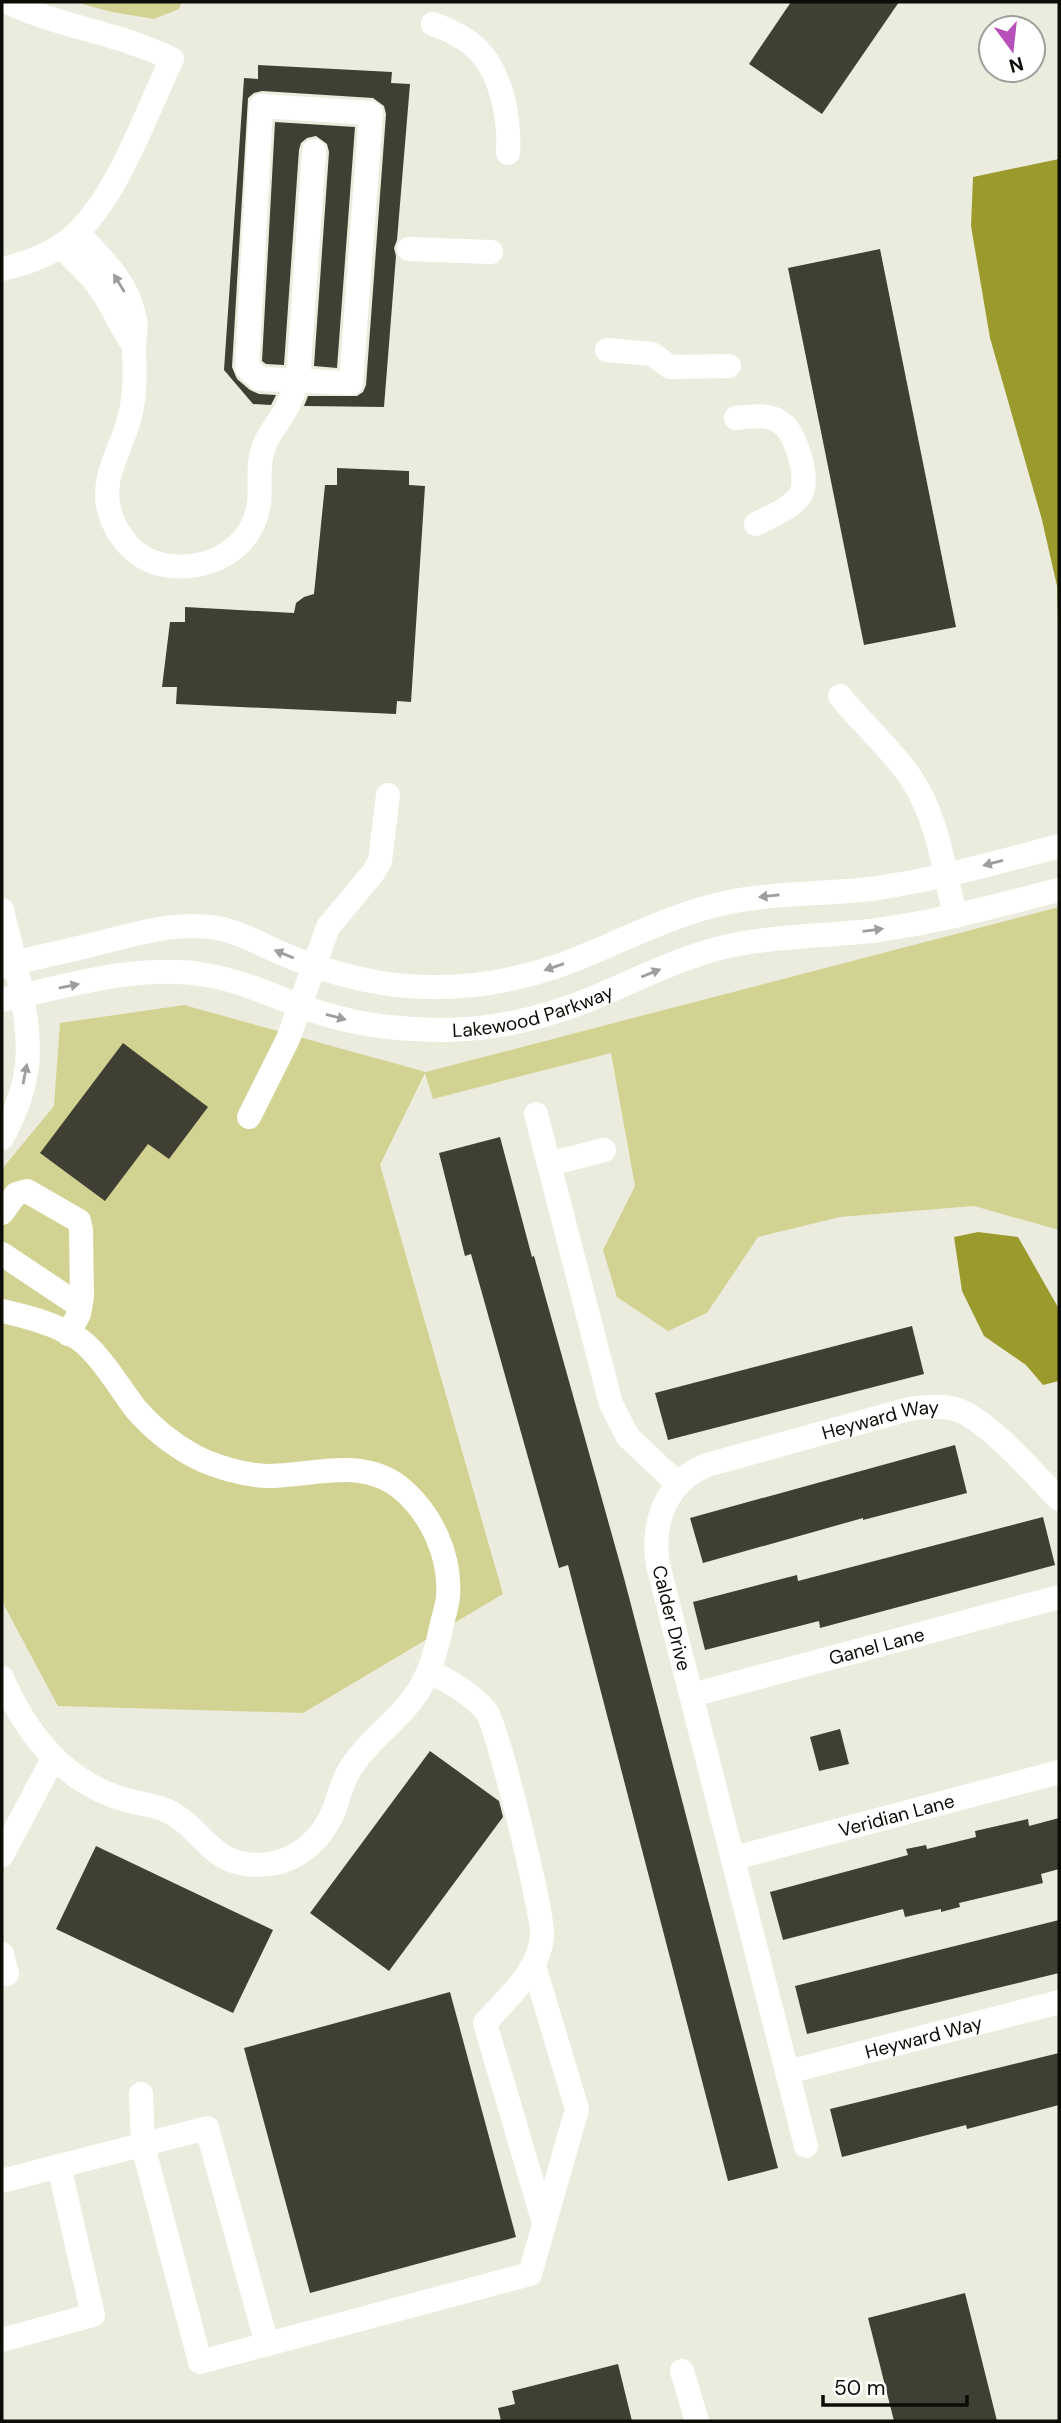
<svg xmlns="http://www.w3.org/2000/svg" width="1061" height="2423" viewBox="0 0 1061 2423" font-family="'DM Sans',sans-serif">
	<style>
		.green { fill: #d2d393 }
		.water { fill: #9b9a2d }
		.building { fill: #3f3f33 }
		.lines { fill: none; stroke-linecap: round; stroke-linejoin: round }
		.minor { stroke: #fff; stroke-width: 24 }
		.oneway { fill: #9e9e9c }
		.labels { text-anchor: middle; stroke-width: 7; stroke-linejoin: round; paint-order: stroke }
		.street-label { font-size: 19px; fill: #0d0d08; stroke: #fff }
	</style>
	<rect width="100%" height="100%" fill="#ececde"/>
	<g class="green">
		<path d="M75,2H182L179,9L154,19L112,12Z"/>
		<path d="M1059,907V1230L974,1206L840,1217L758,1237L707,1313L668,1331L617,1297L603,1250L635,1186L611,1053L433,1099L425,1073L380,1165L503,1594L303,1713L58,1706L5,1607L2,1594V1169L54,1106L60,1023L184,1005L426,1072Z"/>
	</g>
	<g class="water">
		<path d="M1059,159V656L1057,586L1042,520L990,338L971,226L973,177Z"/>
		<path d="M978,1232L1018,1237L1059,1309V1381L1043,1385L1026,1365L984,1336L962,1291L954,1237Z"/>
	</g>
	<g class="building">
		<path d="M791,2H899L822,114L749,64Z"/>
		<path d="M258,65L392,72L391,83L410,84L397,240L394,248L396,256L384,407L304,406L308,396H357L363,392L366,385L386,114L384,106L373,98L262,91L254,93L248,98L232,367L237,379L250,390L259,394L276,395L271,405L253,404L224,370L244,78L258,79Z"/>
		<path d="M275,122L355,127L337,368L314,366L329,152L327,144L316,136L307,138L301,143L299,150L284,365L266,364L262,361Z"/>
		<path d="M880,249L956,627L864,645L788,268Z"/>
		<path d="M337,468L409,471V485L425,486L411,702L397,701L396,714L176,704L177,687H162L170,622H185V607L294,613L296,603L304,597L314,594L325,485H337Z"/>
		<path d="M123,1043L208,1107L169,1159L148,1144L105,1201L40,1153Z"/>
		<path d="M500,1137L532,1257L534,1256L624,1578L778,2168L728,2181L568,1565L559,1568L471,1254L465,1256L439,1153Z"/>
		<path d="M912,1326L924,1374L668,1440L655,1393Z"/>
		<path d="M955,1445L967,1493L863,1520V1518L703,1563L690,1518Z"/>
		<path d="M1043,1517L1055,1565L820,1628L819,1621L705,1650L693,1602L797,1575L798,1581Z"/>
		<path d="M840,1729L849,1764L819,1771L810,1737Z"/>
		<path d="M430,1751L499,1801L503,1817L389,1971L310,1913Z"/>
		<path d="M1059,1818V1869L1041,1874L1043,1883L959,1903L960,1907L941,1912V1909L905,1917L903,1909L783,1940L770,1892L908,1855L906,1849L926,1845L927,1849L976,1837L975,1831L1028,1819L1029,1826Z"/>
		<path d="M96,1846L273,1930L233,2013L56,1929Z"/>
		<path d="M1059,1920V1973L807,2034L795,1986Z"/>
		<path d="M450,1992L516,2237L310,2293L244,2048Z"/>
		<path d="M1059,2053V2105L967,2129L966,2125L842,2157L830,2109Z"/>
		<path d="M965,2293L997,2421H894L868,2318Z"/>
		<path d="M618,2364L632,2421H501L498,2408L515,2404L512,2391Z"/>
	</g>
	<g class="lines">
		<g class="minor">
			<path d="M433,24C449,30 465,37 477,49C502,73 510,120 508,153"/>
			<path d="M261,106L371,113L351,383L260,379L247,368Z"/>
			<path d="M77,233C102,258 129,284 135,320C137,329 134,338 134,347C135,374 136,399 127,426C118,455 100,481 110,513C118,539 137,560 164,565C207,573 254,549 259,502C261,485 257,467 263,449C268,432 282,420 289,403C294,392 297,379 299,367L314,151"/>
			<path d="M60,246C76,261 93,276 105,296C116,313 120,327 133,344"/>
			<path d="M409,249L491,252"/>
			<path d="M2,269C29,263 58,252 78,232C120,190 146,113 172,59C119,33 60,27 7,2"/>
			<path d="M607,350L652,354L670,367L729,366"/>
			<path d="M736,418C752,416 771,413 784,425C797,437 811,483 799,497C788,510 771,516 756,524"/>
			<path d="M840,696C862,724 891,748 911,778C938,818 944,870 955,916"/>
			<path d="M2,910C13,955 32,1020 27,1066C24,1091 14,1116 2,1138"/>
			<path d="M2,967C30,958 59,953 87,946C130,936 177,919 222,929C244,934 262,945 283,954C331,974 384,988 437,987C481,987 525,978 566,963C619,943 669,915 725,903C775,892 827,895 877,888C939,879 999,862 1059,846"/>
			<path id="s1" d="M2,1000C68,986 139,963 206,975C245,981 278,999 315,1011C356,1025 401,1030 444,1030C497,1030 550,1016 598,996C638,979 678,959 720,948C772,935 825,937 878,930C939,922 999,905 1059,890"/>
			<path d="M536,1114L611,1404L628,1437L677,1483"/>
			<path d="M249,1117L288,1039L328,927L373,873L380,861L388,795"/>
			<path d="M549,1164L604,1150"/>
			<path d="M2,1213L16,1194L27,1191L79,1221L81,1230L82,1297L79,1314L68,1334"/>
			<path d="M2,1254L80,1306"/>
			<path d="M2,1311C28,1317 56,1324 79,1339C99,1353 120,1388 135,1408C151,1427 172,1444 194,1456C215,1467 244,1475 267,1476C314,1476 362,1456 402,1489C432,1515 451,1556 448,1597C447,1607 443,1618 441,1628C436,1651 430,1673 417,1693C398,1722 368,1740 350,1769C342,1782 339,1796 334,1810C323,1838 299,1860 269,1864C206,1871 206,1824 160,1808C144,1803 127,1802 111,1795C57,1774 24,1729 2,1678"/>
			<path d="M429,1671C450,1682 471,1693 486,1711C497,1723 543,1913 542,1934C541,1970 507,1998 485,2023L544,2223"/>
			<path id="s2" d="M692,1695L1059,1597"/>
			<path d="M2,1855L53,1759"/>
			<path id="s3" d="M734,1858L1059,1772"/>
			<path d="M2,1954L7,1974"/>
			<path id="s4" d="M788,2072L1059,2002"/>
			<path d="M141,2094L143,2146L200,2362L530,2274L577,2109L534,1966"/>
			<path id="s5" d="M806,2146L658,1565C651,1523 666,1481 707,1465L909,1409C925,1407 942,1405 958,1410C990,1422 1034,1474 1059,1499"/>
			<path d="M2,2181L207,2128L267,2344"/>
			<path d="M2,2340L93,2315L59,2166"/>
			<path d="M682,2371L697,2421"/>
		</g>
	</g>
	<defs><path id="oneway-solid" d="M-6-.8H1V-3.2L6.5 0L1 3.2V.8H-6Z" transform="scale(1.75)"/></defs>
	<g class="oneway">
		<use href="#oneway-solid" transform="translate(119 283) rotate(-121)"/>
		<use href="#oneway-solid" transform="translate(993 863) rotate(165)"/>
		<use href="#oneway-solid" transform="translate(769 896) rotate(174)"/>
		<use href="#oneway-solid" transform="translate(873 930) rotate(-7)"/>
		<use href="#oneway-solid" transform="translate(284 954) rotate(-158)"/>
		<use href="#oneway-solid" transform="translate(554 967) rotate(161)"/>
		<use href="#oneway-solid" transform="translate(651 973) rotate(-22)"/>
		<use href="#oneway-solid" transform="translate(69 986) rotate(-11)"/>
		<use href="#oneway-solid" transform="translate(336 1017) rotate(15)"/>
		<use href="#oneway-solid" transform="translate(25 1074) rotate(-79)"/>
	</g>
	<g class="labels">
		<g class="street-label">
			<text dy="7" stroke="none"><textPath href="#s1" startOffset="544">Lakewood Parkway</textPath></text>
			<text dy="7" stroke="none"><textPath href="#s5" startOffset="900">Heyward Way</textPath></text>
			<text transform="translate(672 1618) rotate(76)" y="7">Calder Drive</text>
			<text dy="7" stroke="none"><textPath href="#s2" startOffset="191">Ganel Lane</textPath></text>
			<text dy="7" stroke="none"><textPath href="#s3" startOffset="168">Veridian Lane</textPath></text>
			<text dy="7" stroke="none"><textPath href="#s4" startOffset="140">Heyward Way</textPath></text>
		</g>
	</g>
	<rect width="1061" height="2423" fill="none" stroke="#0d0d08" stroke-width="7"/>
	<g transform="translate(1012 49) rotate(165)"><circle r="33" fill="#ffffff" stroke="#9e9e9c" stroke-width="2"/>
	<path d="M0-5L12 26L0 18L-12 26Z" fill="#b551b8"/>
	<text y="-10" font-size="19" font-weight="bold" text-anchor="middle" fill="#0d0d08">N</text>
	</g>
	<path d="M823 2395v10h144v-10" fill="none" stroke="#0d0d08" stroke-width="3.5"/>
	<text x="834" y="2395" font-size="21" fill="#0d0d08" stroke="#ffffff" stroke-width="5" paint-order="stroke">50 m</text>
</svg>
